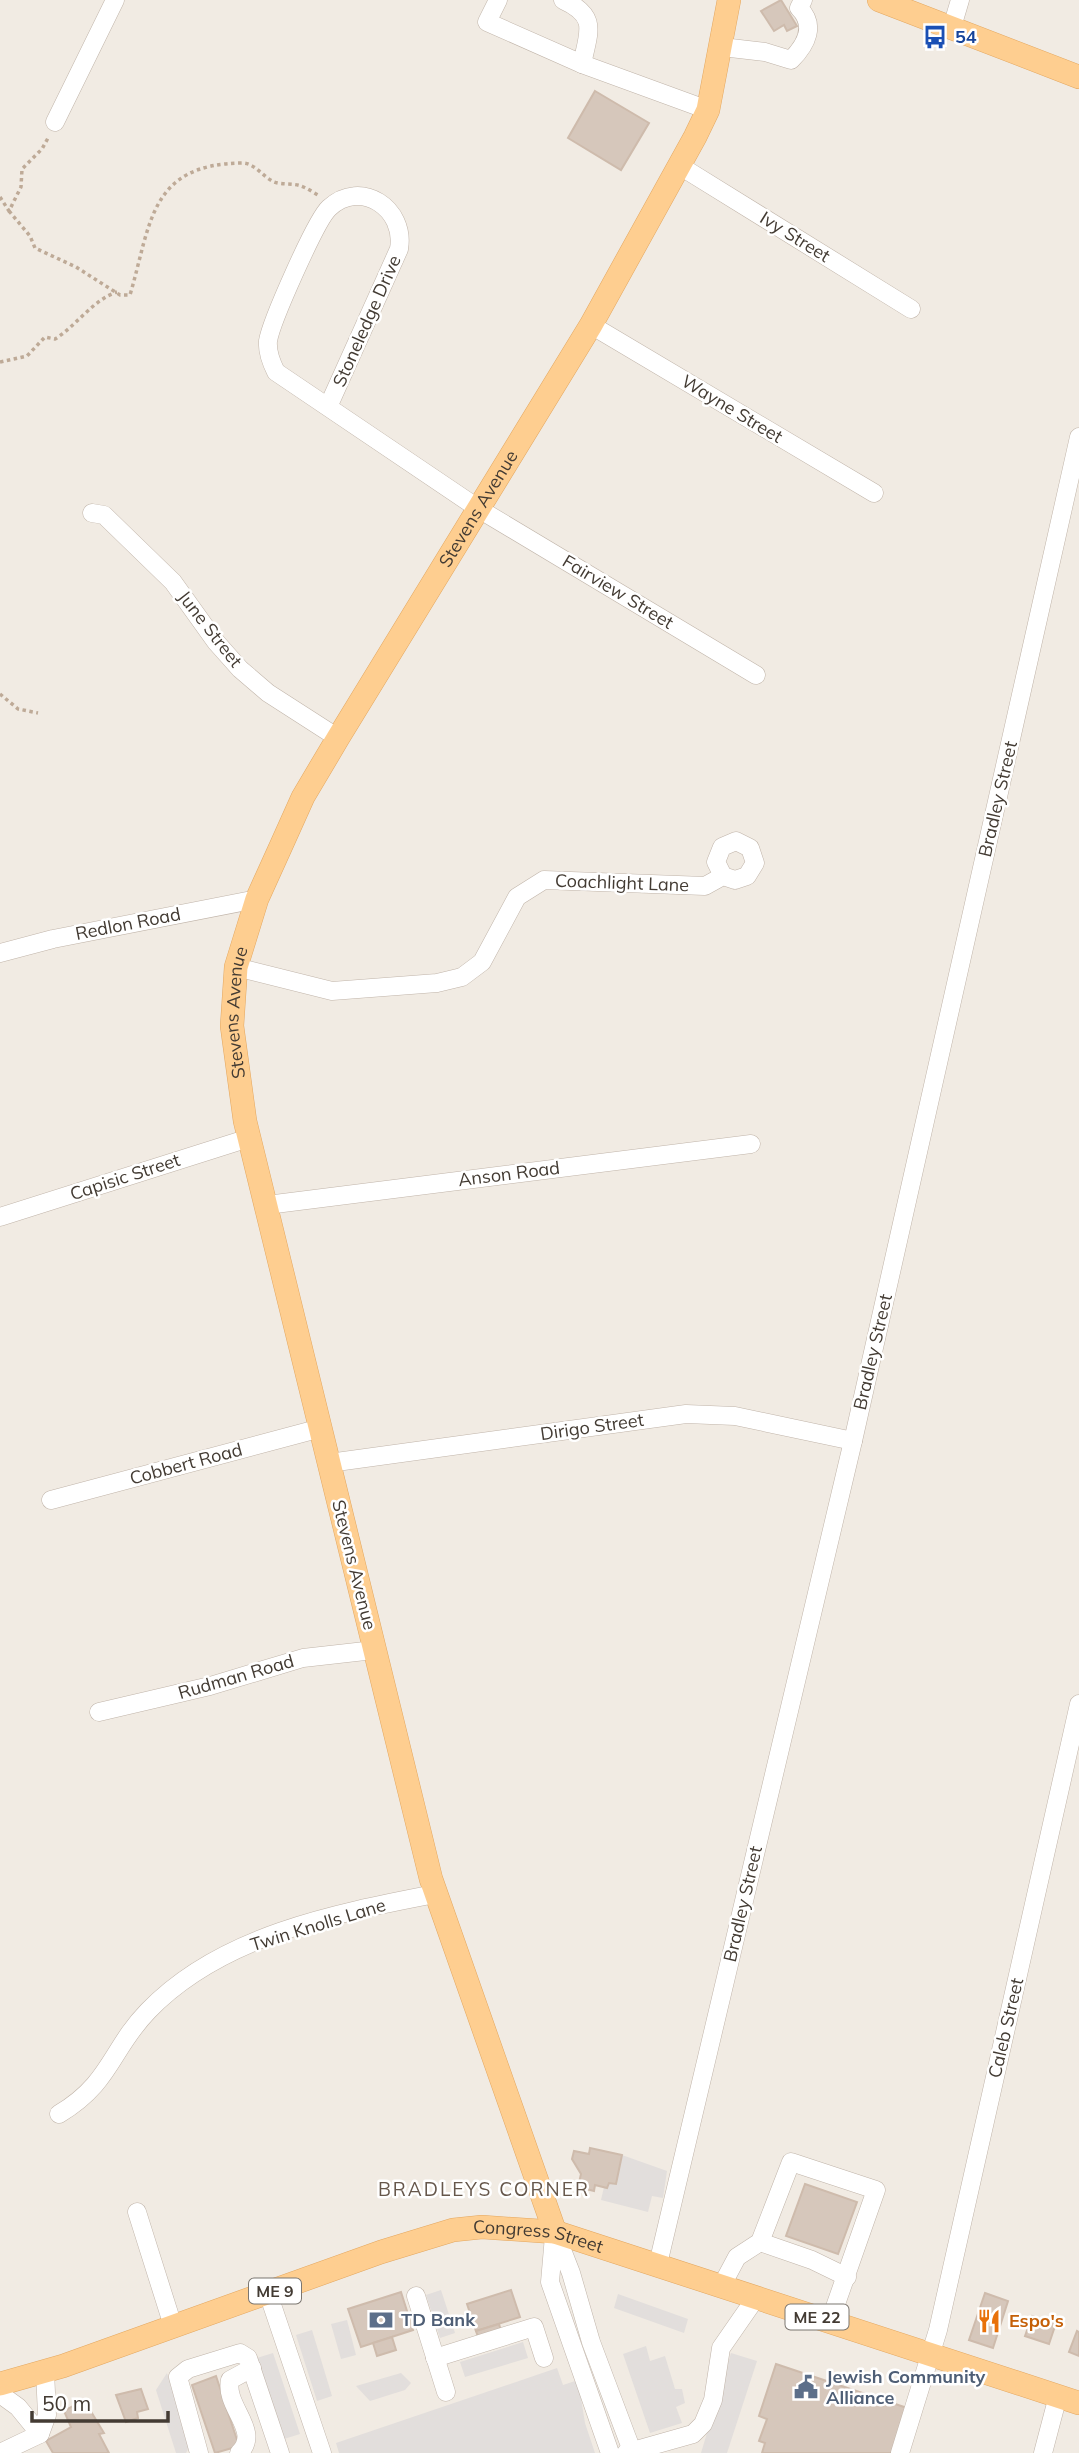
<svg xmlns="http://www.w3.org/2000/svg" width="1079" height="2453" viewBox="0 0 1079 2453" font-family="Mulish,sans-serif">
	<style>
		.parking { fill: #e2dedc }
		.building { fill: #d6c7bb; stroke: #cebbac; stroke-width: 2 }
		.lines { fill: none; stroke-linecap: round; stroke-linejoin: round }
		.minor-casing { stroke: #c0b4a9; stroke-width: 19 }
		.major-casing { stroke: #e3a760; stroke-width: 24 }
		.path { stroke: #beaa97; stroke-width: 3.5; stroke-dasharray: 3.5 3.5; stroke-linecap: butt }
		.minor { stroke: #fff; stroke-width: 18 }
		.major { stroke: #fece90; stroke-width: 23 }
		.labels { text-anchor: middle; stroke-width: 5; stroke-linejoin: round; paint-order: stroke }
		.shield { fill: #fff; stroke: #7b7670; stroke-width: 2 }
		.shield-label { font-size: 16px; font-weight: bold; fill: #433b33 }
		.transit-label { font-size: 18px; font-weight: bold; fill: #164399; stroke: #fff; text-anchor: start }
		.street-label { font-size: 18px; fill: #433b33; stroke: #fff }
		.service-label { font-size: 18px; font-weight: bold; fill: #4e5e75; stroke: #fff; text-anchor: start }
		.food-label { font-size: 18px; font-weight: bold; fill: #c56008; stroke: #fff; text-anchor: start }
		.neighbourhood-label { font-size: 19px; letter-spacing: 2px; fill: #66574b; stroke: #fff }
	</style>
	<rect width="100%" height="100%" fill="#f1ebe3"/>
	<g class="parking">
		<path d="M622,2155L667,2171L663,2198L652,2196L648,2212L601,2200L604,2187L607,2188L609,2183L616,2184Z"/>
		<path d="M441,2290L455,2333L440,2338L426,2295Z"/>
		<path d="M618,2294L688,2319L684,2333L614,2308Z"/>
		<path d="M347,2320L356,2355L341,2359L331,2324Z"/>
		<path d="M312,2330L332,2396L317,2401L296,2335Z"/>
		<path d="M523,2342L528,2358L465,2377L460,2362Z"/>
		<path d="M646,2346L650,2361L665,2356L675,2389H682L685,2403L676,2407L682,2423L650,2433L623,2354Z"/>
		<path d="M273,2353L300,2434L284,2439L257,2358Z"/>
		<path d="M731,2353L757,2361L727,2453H701Z"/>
		<path d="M557,2368L563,2385L578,2380L585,2423L595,2453H339L336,2443Z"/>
		<path d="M167,2373L190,2445L186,2453H176L156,2390Z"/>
		<path d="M401,2373L411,2383L405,2390L370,2401L356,2386Z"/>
	</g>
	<g class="building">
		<path d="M781,0L797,26L787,31L784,25L774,31L761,11Z"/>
		<path d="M595,91L649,123L621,170L568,138Z"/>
		<path d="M590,2148L622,2155L616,2184L609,2183L607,2188L595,2185L594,2191L578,2187L581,2174L572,2159L574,2151L589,2154Z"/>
		<path d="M805,2184L857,2202L838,2254L786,2236Z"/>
		<path d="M511,2290L520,2317L476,2331L467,2304Z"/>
		<path d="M401,2292L413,2330L361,2347L348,2309Z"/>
		<path d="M985,2293L1008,2301L993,2348L969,2340Z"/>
		<path d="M1032,2316L1056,2323L1049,2344L1025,2336Z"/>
		<path d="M499,2324L503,2338L481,2346L476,2331Z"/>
		<path d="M1077,2331L1079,2332V2356L1069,2352Z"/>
		<path d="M392,2337L396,2350L377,2356L373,2343Z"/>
		<path d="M776,2364L910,2409L896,2453H762L765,2443L759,2441L767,2419L759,2416Z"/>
		<path d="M216,2376L239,2446L215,2453L192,2385Z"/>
		<path d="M141,2389L148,2409L137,2412L138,2418L126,2422L116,2395Z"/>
		<path d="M84,2400L104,2433L99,2434L109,2453H53L46,2441L71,2427L64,2411Z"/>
	</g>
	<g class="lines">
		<g class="minor-casing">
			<g id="minor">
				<path d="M498,0L487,22L582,64C589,31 598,16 563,0"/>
				<path d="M952,27L960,0"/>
				<path d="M722,47L765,52L791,60C807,44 816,25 799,8L803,0"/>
				<path d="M582,64L708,110"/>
				<path d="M55,122L115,0"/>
				<path d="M680,166L911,309"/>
				<path d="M591,325L874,493"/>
				<path d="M328,407L399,249C406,209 361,178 329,208C316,220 271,322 268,341C267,352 271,362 276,372L479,509L756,675"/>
				<path d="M92,513L104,515L173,582L216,642L240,669L268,693L338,738"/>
				<path d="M0,953L53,939L257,899"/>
				<path d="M236,967L332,991L437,983L462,977L482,962L517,897L544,880L705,886L723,876L735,880L747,876L755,863L750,848L736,841L722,847L716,862L723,876"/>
				<path d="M267,1205L751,1144"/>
				<path d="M0,1217L249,1138"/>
				<path d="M329,1463L686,1414L735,1416L853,1441"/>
				<path d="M51,1500L321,1428"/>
				<path d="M99,1712L210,1686L303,1658L374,1650"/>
				<path d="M59,2114C111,2083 111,2049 148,2011C221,1935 337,1913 435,1894"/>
				<path d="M137,2212L173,2326"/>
				<path d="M555,2232L571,2273L591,2342L632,2451"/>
				<path d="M554,2236L550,2282L610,2453"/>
				<path d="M760,2242L812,2260L847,2277"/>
				<path d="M658,2264L853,1441L1079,437"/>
				<path d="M721,2287L737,2257L760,2242L791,2162L876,2190L830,2321"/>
				<path d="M268,2293L322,2453"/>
				<path d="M416,2296L446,2392"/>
				<path d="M435,2358L534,2327L544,2358"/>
				<path d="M0,2394L18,2407L40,2434"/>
				<path d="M0,2453L40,2434L47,2415L45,2371"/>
				<path d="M199,2453L178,2377L188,2369L240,2353L248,2358L280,2453"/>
				<path d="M239,2453C262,2431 224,2407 230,2380L252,2368"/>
				<path d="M626,2453L693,2434L703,2424L713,2400L721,2348L755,2299"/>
				<path d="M900,2453L938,2330L1079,1704"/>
				<path d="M1043,2453L1058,2396"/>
			</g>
		</g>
		<g class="major-casing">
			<g id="major">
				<path d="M879,0L1079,77"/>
				<path id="s1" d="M555,2232L431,1879L245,1121L232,1026L236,967L257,899L281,846L303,797L338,738L591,325L695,137L708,110L729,0"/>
				<path id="s2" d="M0,2384L63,2366L381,2252L453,2230L482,2227L555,2232L1079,2403"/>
			</g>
		</g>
		<g class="path">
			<path d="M0,197L9,211L21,187L22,169L42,149L48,138"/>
			<path d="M9,211L30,236L35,248L76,267L120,295H130C151,224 149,164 242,163C255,163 263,177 274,182C282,185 293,183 301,186C307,188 314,193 320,196"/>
			<path d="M0,362L27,356L45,337L55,339C76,326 94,299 117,292"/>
			<path d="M0,694L18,709L38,713"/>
		</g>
		<use href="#minor" class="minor"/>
		<use href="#major" class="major"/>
	</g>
	<defs>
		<g id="bus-bare" transform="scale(1.89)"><path d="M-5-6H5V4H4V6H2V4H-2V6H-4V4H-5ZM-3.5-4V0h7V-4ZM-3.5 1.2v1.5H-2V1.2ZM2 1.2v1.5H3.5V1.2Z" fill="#1a4fb4" stroke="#fff" stroke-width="2.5" paint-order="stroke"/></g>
		<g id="bank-bare" transform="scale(1.89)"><path d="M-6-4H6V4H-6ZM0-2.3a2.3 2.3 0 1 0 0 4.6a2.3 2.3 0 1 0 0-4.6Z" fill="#5c6f8a" stroke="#fff" stroke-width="2.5" paint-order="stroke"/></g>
		<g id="restaurant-bare" transform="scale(1.89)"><path d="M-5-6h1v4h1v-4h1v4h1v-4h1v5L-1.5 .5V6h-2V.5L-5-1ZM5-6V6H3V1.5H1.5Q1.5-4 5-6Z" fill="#e8710a" stroke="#fff" stroke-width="2.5" paint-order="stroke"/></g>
		<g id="civic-bare" transform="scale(1.89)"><path d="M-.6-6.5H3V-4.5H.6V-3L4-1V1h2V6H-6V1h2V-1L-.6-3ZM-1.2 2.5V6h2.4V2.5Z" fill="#5c6f8a" stroke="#fff" stroke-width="2.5" paint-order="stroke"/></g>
	</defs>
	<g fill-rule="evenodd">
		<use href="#bus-bare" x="935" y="37"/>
		<use href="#bank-bare" x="381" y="2320"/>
		<use href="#restaurant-bare" x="989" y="2321"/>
		<use href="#civic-bare" x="806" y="2387"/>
	</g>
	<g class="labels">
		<g class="shield">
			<rect x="249" y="2278.5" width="52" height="25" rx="5"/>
			<rect x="785.5" y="2304.5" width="63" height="25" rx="5"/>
		</g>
		<g class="shield-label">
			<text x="275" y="2297">ME 9</text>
			<text x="817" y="2323">ME 22</text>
		</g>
		<g class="transit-label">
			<text x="955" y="43">54</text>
		</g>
		<g class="street-label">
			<text transform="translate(795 237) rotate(32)" y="6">Ivy Street</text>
			<text transform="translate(367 321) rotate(-66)" y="6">Stoneledge Drive</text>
			<text transform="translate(732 409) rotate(31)" y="6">Wayne Street</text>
			<text dy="6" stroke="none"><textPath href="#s1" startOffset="1830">Stevens Avenue</textPath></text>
			<text transform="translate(618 592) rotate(31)" y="6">Fairview Street</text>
			<text transform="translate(210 629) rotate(52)" y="6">June Street</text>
			<text transform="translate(998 799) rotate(-77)" y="6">Bradley Street</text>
			<text transform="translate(622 883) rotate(2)" y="6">Coachlight Lane</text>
			<text transform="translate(128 924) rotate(-11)" y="6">Redlon Road</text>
			<text dy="6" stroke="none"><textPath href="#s1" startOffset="1264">Stevens Avenue</textPath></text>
			<text transform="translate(509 1174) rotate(-7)" y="6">Anson Road</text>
			<text transform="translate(125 1177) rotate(-18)" y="6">Capisic Street</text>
			<text transform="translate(873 1352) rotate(-77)" y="6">Bradley Street</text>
			<text transform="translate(592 1427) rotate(-8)" y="6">Dirigo Street</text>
			<text transform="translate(186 1464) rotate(-15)" y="6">Cobbert Road</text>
			<text transform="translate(354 1565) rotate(76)" y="6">Stevens Avenue</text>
			<text transform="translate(236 1677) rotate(-16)" y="6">Rudman Road</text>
			<text transform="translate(743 1904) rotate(-77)" y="6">Bradley Street</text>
			<text transform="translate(318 1925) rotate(-17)" y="6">Twin Knolls Lane</text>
			<text transform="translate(1006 2028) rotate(-77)" y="6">Caleb Street</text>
			<text dy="6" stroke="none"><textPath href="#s2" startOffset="565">Congress Street</textPath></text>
		</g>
		<g class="service-label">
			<text x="401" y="2326">TD Bank</text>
			<text x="826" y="2383">Jewish Community<tspan x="826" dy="21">Alliance</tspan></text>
		</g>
		<g class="food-label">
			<text x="1009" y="2327">Espo's</text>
		</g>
		<g class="neighbourhood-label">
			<text x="484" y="2196">BRADLEYS CORNER</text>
		</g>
	</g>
	<path d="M32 2411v10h136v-10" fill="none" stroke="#433b33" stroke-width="3.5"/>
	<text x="42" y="2411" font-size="21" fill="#433b33" stroke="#ffffff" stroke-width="5" paint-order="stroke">50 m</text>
</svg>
